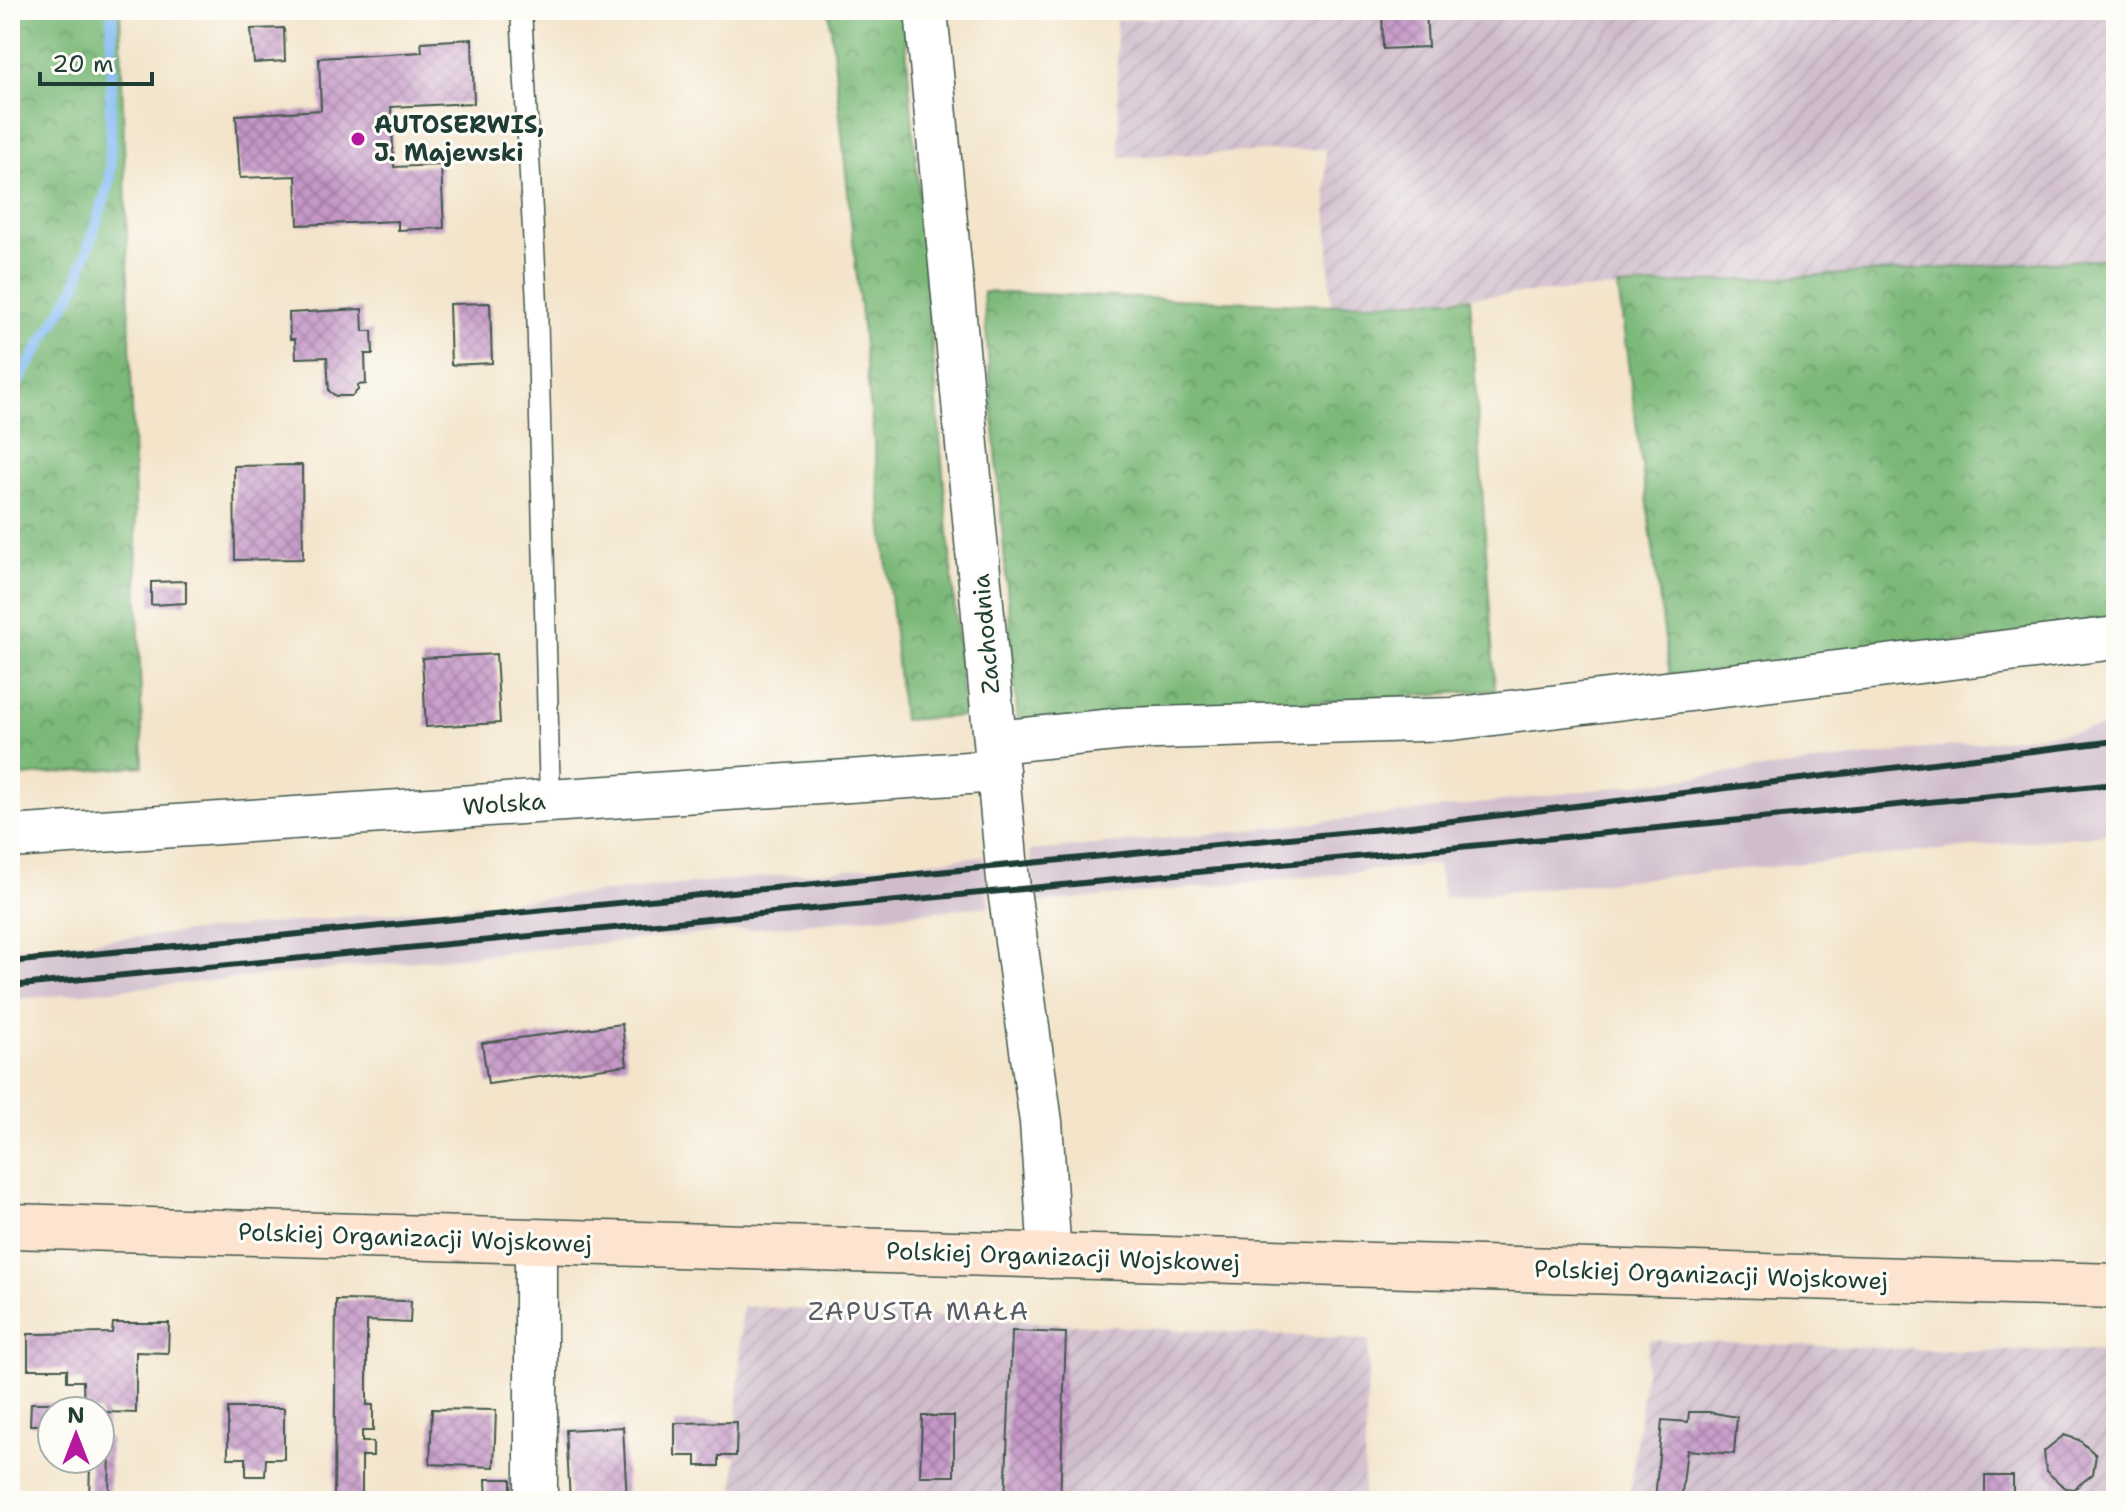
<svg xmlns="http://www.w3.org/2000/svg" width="2126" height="1511" viewBox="0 0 2126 1511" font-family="'Shantell Sans',sans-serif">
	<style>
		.industrial { fill: url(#industrial-furrows) }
		.railway { fill: #d0bdcc }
		.forest { fill: url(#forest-crowns); stroke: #4d7b56; stroke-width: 2 }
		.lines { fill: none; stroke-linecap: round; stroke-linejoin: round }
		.stream { stroke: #85bbf5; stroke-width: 11 }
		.building { fill: url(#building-cross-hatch) }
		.service-casing { stroke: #3f564a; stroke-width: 23 }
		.minor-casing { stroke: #3f564a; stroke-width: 45 }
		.secondary-casing { stroke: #3f564a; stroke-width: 47 }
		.service { stroke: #fff; stroke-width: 20 }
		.minor { stroke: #fff; stroke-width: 42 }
		.secondary { stroke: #fde4d0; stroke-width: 44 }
		.rail { stroke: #1f3d34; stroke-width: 6 }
		.poi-dot { fill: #b5179e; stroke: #fdfcf7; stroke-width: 3 }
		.labels { text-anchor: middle; stroke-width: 6; stroke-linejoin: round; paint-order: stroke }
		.poi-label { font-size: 24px; font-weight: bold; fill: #1f3d34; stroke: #fdfcf7; text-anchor: start }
		.street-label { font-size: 24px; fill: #1f3d34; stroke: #fdfcf7 }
		.neighbourhood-label { font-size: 26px; letter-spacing: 2px; fill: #595c67; stroke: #fdfcf7 }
	</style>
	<defs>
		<pattern id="industrial-furrows" width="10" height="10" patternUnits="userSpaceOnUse" patternTransform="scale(2)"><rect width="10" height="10" fill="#d0bdcc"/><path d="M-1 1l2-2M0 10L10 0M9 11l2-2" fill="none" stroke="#b2a3b0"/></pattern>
		<pattern id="forest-crowns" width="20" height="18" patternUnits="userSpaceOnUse" patternTransform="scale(2)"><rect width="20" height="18" fill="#7bb979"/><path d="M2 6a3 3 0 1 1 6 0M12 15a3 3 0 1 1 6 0" fill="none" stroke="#649864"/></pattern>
		<pattern id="building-cross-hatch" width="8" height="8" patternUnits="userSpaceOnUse" patternTransform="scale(2)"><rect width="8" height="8" fill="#c596c7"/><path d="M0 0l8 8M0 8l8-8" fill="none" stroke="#9f7ca2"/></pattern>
	</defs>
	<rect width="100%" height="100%" fill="#fdfcf7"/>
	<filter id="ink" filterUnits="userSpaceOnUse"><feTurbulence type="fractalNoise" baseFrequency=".0125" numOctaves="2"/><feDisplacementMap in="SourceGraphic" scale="16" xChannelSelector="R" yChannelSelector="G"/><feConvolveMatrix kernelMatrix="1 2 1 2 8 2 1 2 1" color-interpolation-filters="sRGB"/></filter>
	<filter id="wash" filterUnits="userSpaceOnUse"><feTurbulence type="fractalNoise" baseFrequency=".006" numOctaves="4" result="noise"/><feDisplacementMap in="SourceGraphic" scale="32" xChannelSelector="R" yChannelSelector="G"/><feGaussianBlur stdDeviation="1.8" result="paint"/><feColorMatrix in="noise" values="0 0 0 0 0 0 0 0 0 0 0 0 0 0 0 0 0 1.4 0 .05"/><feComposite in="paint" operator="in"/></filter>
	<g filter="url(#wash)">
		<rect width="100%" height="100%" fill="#f3e4ca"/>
		<g class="industrial">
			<path d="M1302,10H2116V258L1331,305L1325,149L1120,157L1116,20Z"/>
			<path d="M742,1306L1369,1340L1363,1501H734Z"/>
			<path d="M1649,1340L1964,1351H2116V1501H1629Z"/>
		</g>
		<g class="railway">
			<path d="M2116,726V833L1443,898L1438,864L1035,903L1030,851L1223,833L1412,812Z"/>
			<path d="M984,856L989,906L10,1000V949Z"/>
		</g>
		<g class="forest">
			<path d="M10,10H120L143,766L10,777Z"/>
			<path d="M829,10H903L964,716L903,720Z"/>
			<path d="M2116,258V624L1670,677L1618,287Z"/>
			<path d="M983,292L1331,305L1470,298L1495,690L1018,723Z"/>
		</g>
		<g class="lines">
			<path class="stream" d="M10,396L75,288L110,181L112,10"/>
		</g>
		<g id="blocks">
			<g class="building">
				<path d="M1382,10H1426L1428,47L1383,49Z"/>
				<path d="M284,28L285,61L254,63L251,29Z"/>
				<path d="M472,39L474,103L391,107L394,167L441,165L444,228L398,230V221L298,225L296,176L240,178L236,115L321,110L319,58L422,52L421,42Z"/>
				<path d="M490,303L492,363L451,365L449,304Z"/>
				<path d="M362,309L363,331H372L373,354H365L366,384L358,385V390L352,396H336L329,391L327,357L296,358L295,339H290L289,313Z"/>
				<path d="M302,465L303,559L235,560L234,466Z"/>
				<path d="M186,581V603L151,605V582Z"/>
				<path d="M496,654L500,723L426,727L422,658Z"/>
				<path d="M622,1024L627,1065L488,1084L482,1043Z"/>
				<path d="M336,1300L411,1301L410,1323L367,1321V1405H373V1431H362V1442H373V1456H362V1497H373V1501H334Z"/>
				<path d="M113,1323H169L168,1353L136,1352V1413L106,1412V1438H110L109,1501H89L90,1462L92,1459H100V1411H84L83,1381H67V1369H28V1334L112,1333Z"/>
				<path d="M1012,1331L1066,1333L1060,1501H1005Z"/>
				<path d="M31,1403H76V1411H52V1425H30Z"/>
				<path d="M228,1408H284V1459H266L265,1476H246V1458H228Z"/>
				<path d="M432,1409L496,1410L494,1467L430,1464Z"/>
				<path d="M1689,1412H1709L1737,1417L1734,1454L1687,1450L1681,1501H1655L1662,1420L1688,1422Z"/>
				<path d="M922,1416H954V1476H920Z"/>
				<path d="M737,1422L736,1456H719V1466H696V1456H675V1423Z"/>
				<path d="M623,1427L627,1501H570L566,1430Z"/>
				<path d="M2064,1435L2079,1440L2096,1455L2093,1474L2074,1489L2065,1488L2046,1471L2044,1451Z"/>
				<rect x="1985" y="1476" width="28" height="25"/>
				<path d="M486,1479H511V1501H487Z"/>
				<rect x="57" y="1494" width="16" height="7"/>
			</g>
		</g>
	</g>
	<g filter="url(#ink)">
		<use href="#blocks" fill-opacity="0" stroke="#3f564a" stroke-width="2"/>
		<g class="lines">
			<g class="service-casing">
				<path id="service" d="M521,10L537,303L550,801"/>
			</g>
			<g class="minor-casing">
				<g id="minor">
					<path d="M926,10L1009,890L1041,1122L1050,1257"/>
					<path d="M996,742L1124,729L1452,719L2116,638"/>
					<path d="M10,837L998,771"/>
					<path d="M536,1501V1241"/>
				</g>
			</g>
			<g class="secondary-casing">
				<path id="secondary" d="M10,1226L2116,1286"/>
			</g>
			<use href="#service" class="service"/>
			<use href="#minor" class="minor"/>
			<use href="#secondary" class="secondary"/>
			<g class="rail">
				<path d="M10,962L1402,827L2116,741"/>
				<path d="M10,986L2116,784"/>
			</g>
		</g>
	</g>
	<circle class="poi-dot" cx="358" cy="139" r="8"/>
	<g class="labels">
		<g class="poi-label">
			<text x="374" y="133">AUTOSERWIS,<tspan x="374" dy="28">J. Majewski</tspan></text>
		</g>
		<g class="street-label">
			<text transform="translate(986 634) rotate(-95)" y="8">Zachodnia</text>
			<text transform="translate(504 804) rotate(-4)" y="8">Wolska</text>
			<text transform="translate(415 1238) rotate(2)" y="8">Polskiej Organizacji Wojskowej</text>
			<text transform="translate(1063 1257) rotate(2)" y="8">Polskiej Organizacji Wojskowej</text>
			<text transform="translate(1711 1275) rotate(2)" y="8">Polskiej Organizacji Wojskowej</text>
		</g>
		<g class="neighbourhood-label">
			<text x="919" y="1320">ZAPUSTA MAŁA</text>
		</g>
	</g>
	<rect width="2126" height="1511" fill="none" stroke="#fdfcf7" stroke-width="40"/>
	<g transform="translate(76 1435)"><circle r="38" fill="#fdfcf7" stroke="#a4b0a9" stroke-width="2"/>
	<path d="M0-6L14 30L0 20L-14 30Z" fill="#b5179e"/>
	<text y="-12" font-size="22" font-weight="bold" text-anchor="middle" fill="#1f3d34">N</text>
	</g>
	<path d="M40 72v12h112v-12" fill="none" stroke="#1f3d34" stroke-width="4"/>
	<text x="52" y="72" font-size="24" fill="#1f3d34" stroke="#fdfcf7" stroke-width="6" paint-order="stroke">20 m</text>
</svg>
